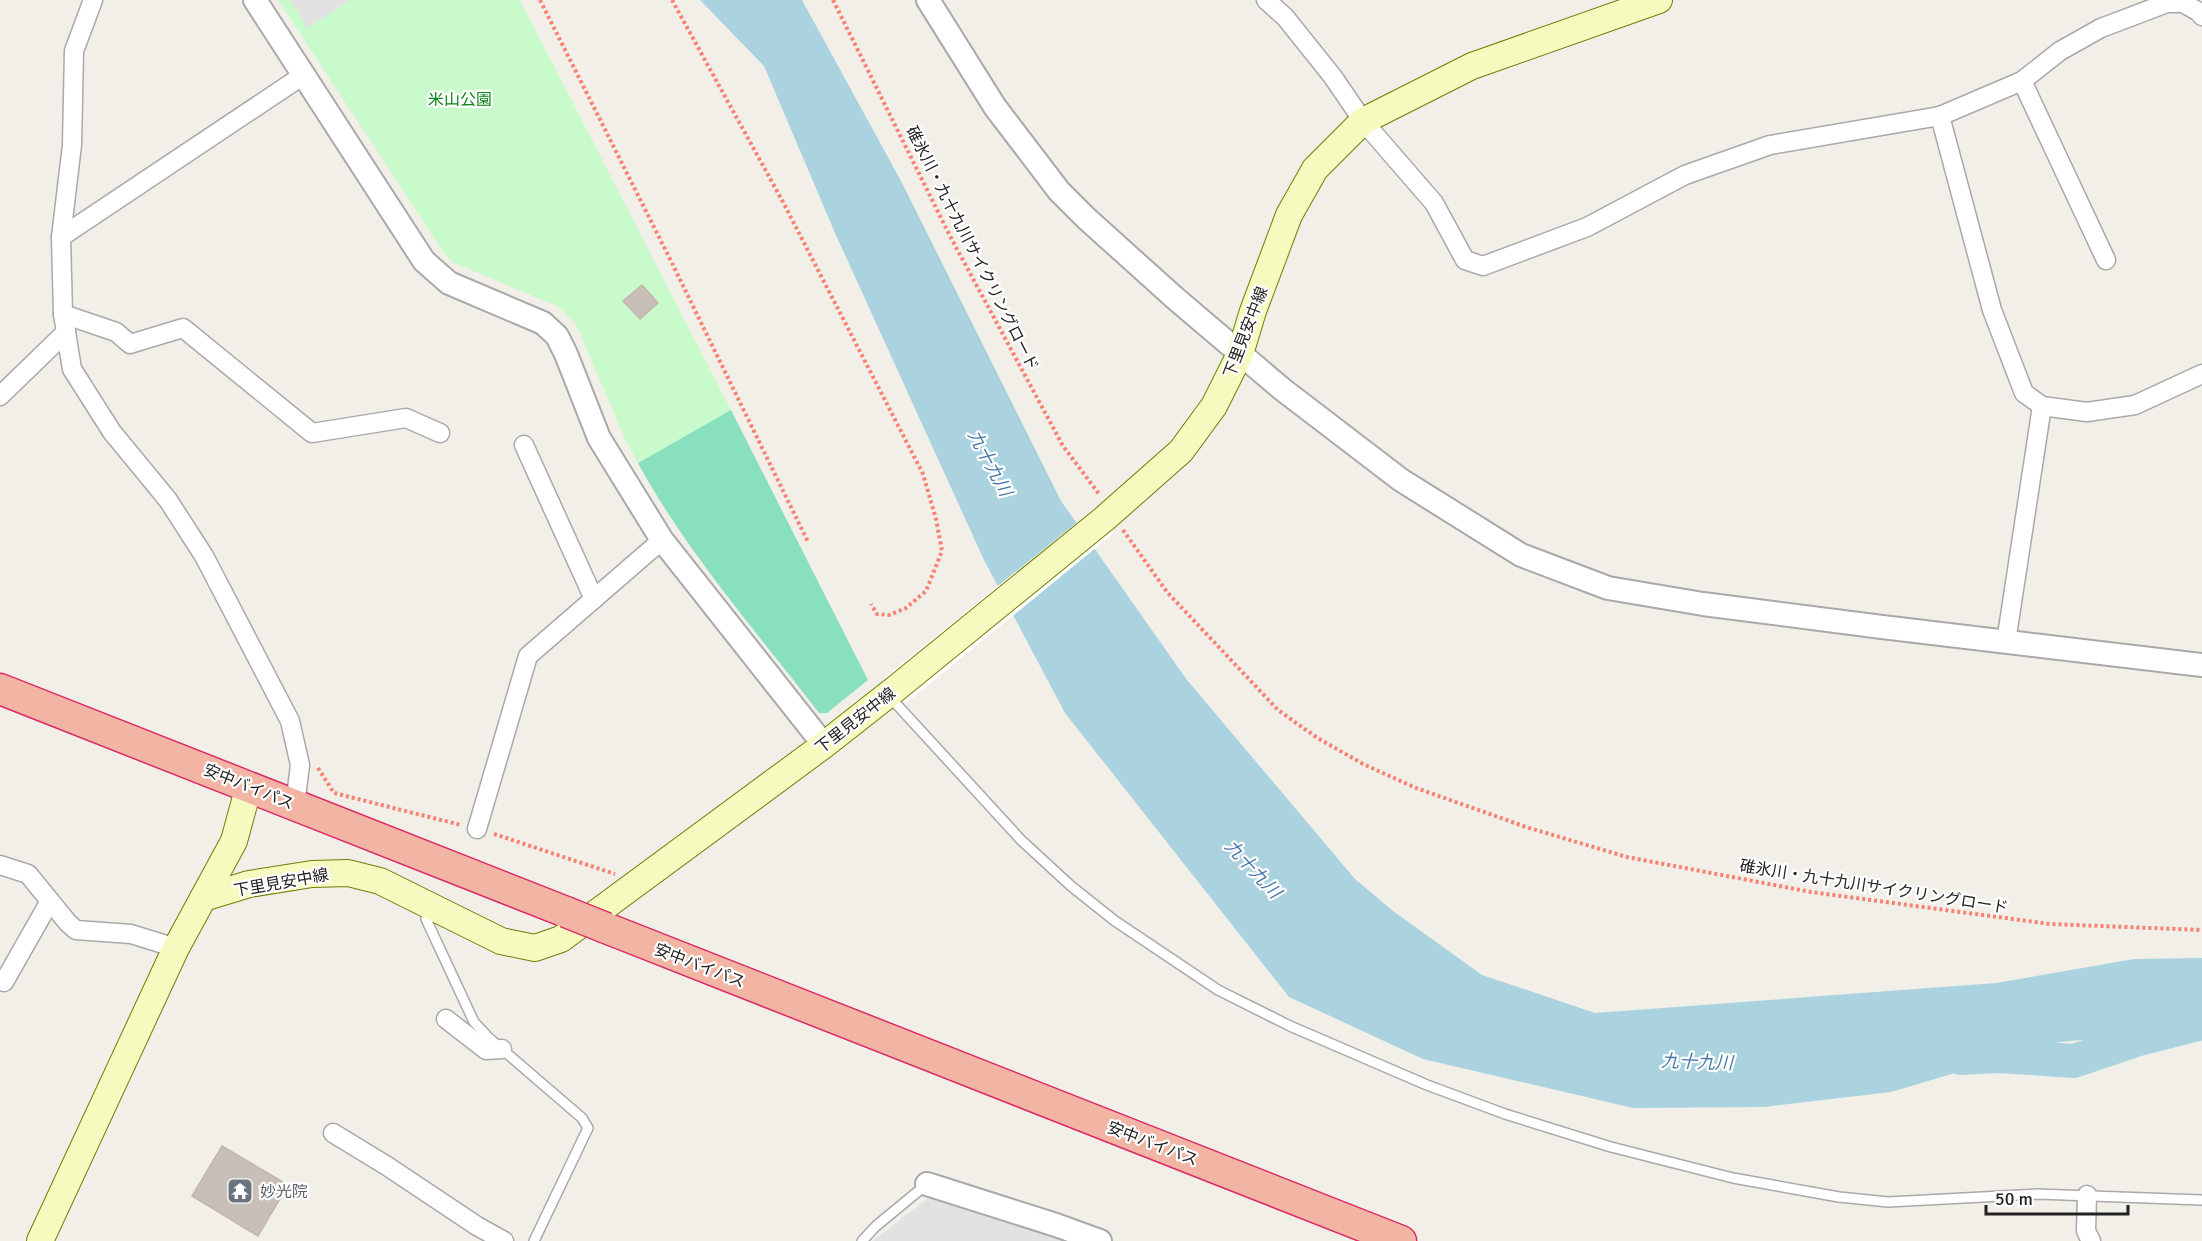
<svg xmlns="http://www.w3.org/2000/svg" width="2202" height="1241" viewBox="0 0 2202 1241" font-family="Signika,'Noto Sans JP',sans-serif">
	<style>
		.park { fill: #c8facc }
		.pitch { fill: #88e0be }
		.parking { fill: #e2e2e2 }
		.water { fill: #aad3df }
		.pier { fill: #fff }
		.lines { fill: none; stroke-linecap: round; stroke-linejoin: round }
		.river { stroke: #aad3df; stroke-width: 34 }
		.building { fill: #c7bfb8; stroke: #c4b6ab; stroke-width: 1.5 }
		.service-casing { stroke: #a9a9a9; stroke-width: 12 }
		.minor-casing { stroke: #a9a9a9; stroke-width: 21 }
		.tertiary-casing { stroke: #a9a9a9; stroke-width: 26 }
		.secondary-casing { stroke: #707d05; stroke-width: 28 }
		.trunk-casing { stroke: #dc2a67; stroke-width: 33 }
		.path { stroke: #fa8072; stroke-width: 4; stroke-dasharray: 3 3; stroke-linecap: butt }
		.service { stroke: #fff; stroke-width: 9 }
		.minor { stroke: #fff; stroke-width: 18 }
		.tertiary { stroke: #fff; stroke-width: 22 }
		.secondary { stroke: #f7fabf; stroke-width: 26 }
		.trunk { stroke: #f2b4a3; stroke-width: 30 }
		.trunk-bridge-casing { stroke: #dc2a67; stroke-width: 33; stroke-linecap: butt }
		.trunk-bridge { stroke: #f2b4a3; stroke-width: 30 }
		.labels { text-anchor: middle; stroke-width: 4.5; stroke-linejoin: round; paint-order: stroke }
		.park-label { font-size: 16px; fill: #0c8416; stroke: #fff }
		.street-label { font-size: 16px; fill: #222; stroke: #fff }
		.worship-label { font-size: 16px; fill: #5b616d; stroke: #fff; text-anchor: start }
		.water-label { font-size: 18px; font-style: italic; fill: #4a7aab; stroke: #fff }
	</style>
	<rect width="100%" height="100%" fill="#f2efe9"/>
	<path class="park" d="M278,0H520L731,410L638,463L625,439L575,322L557,306L452,262L446,256Z"/>
	<path class="pitch" d="M731,410L868,680L827,713H819C757,632 687,553 638,463Z"/>
	<g class="parking">
		<path d="M290,0H350L308,28Z"/>
		<path d="M936,1192L1068,1241H873Z"/>
	</g>
	<path class="water" d="M700,0H802L901,181L1061,501L1187,680L1355,879L1393,911L1482,975L1595,1013L1996,983L2134,959L2202,958V1030L2059,1042L1891,1092L1764,1107L1633,1108L1423,1059L1289,997L1065,713L984,560L835,233L764,66Z"/>
	<path class="pier" d="M1096,507L1114,533L905,704L885,677Z"/>
	<g class="lines">
		<path class="river" d="M1961,1058L1999,1056L2074,1061L2139,1039L2202,1023"/>
	</g>
	<g class="building">
		<path d="M642,285L658,303L640,319L623,301Z"/>
		<path d="M222,1146L288,1185L258,1236L192,1196Z"/>
	</g>
	<g class="lines">
		<g class="service-casing">
			<g id="service">
				<path d="M889,696L1021,840L1071,886L1115,921L1218,990L1290,1026L1427,1085L1505,1114L1611,1147L1733,1178L1839,1197L1888,1202L2037,1194L2202,1200"/>
				<path d="M428,906L426,919L474,1022L489,1038L582,1118L588,1128L534,1241"/>
				<path d="M862,1241L876,1226L927,1184"/>
			</g>
		</g>
		<g class="minor-casing">
			<g id="minor">
				<path d="M93,0L74,51L72,145L61,237L63,314L72,369L112,432L168,500L204,556L290,721L300,765L295,805"/>
				<path d="M1266,0L1285,17L1333,77L1363,121L1434,203L1465,260L1483,266L1587,227L1685,175L1770,145L1940,116L2022,81L2060,51L2101,28L2167,3H2183L2199,12L2202,16"/>
				<path d="M2022,81L2106,260"/>
				<path d="M1940,116L1992,310L2024,393L2042,406L2087,412L2135,405L2202,374"/>
				<path d="M61,237L305,74"/>
				<path d="M63,314L116,332L130,344L183,328L312,433L406,418L440,433"/>
				<path d="M0,396L66,332"/>
				<path d="M524,445L594,599"/>
				<path d="M2006,642L2042,406"/>
				<path d="M477,829L528,656L662,540"/>
				<path d="M0,865L28,874L68,923L76,930L131,934L176,948"/>
				<path d="M4,982L50,901"/>
				<path d="M446,1019L486,1050L502,1049"/>
				<path d="M333,1133L387,1166L477,1226L504,1241"/>
				<path d="M2087,1195L2086,1231L2091,1241"/>
			</g>
		</g>
		<g class="tertiary-casing">
			<g id="tertiary">
				<path d="M255,0L424,261L449,283L543,323L557,336L566,354L599,438L662,540L824,745"/>
				<path d="M928,0L995,107L1059,191L1086,218L1176,299L1282,389L1401,480L1521,555L1608,588L1703,604L1882,627L2202,665"/>
				<path d="M927,1184L1056,1225L1100,1241"/>
			</g>
		</g>
		<g class="secondary-casing">
			<g id="secondary">
				<path d="M203,898L249,884L312,874L348,873L380,881L501,941L535,948L561,939L824,745L894,690L1104,519L1181,451L1214,406L1240,354L1253,311L1289,215L1315,169L1363,121L1472,66L1659,0"/>
				<path d="M40,1241L176,948L234,841L249,786"/>
			</g>
		</g>
		<g class="trunk-casing">
			<g id="trunk">
				<path d="M0,689L566,912"/>
				<path d="M606,928L1401,1241"/>
			</g>
		</g>
		<g class="path">
			<path d="M540,0L670,259L808,542"/>
			<path d="M672,0L783,202L923,474L936,519L942,551L926,591L906,608L889,615L877,614L871,604"/>
			<path d="M833,0L950,236L1063,446L1099,494"/>
			<path d="M1123,530L1167,592L1278,710L1316,737L1363,764L1416,788L1526,827L1627,857L1811,892L2050,924L2202,930"/>
			<path d="M318,768L334,793L461,825"/>
			<path d="M494,834L615,874"/>
		</g>
		<use href="#service" class="service"/>
		<use href="#minor" class="minor"/>
		<use href="#tertiary" class="tertiary"/>
		<use href="#secondary" class="secondary"/>
		<use href="#trunk" class="trunk"/>
		<g class="trunk-bridge-casing">
			<path id="trunk-bridge" d="M566,912L606,928"/>
		</g>
		<use href="#trunk-bridge" class="trunk-bridge"/>
	</g>
	<defs>
		<g id="temple-square" transform="scale(1.35)"><rect x="-9" y="-9" width="18" height="18" rx="4" fill="#6b7280" stroke="#fff"/><path d="M0-6L5-2H3V0L6.5 2.5H4V6H1.5V3h-3V6H-4V2.5H-6.5L-3 0V-2H-5Z" fill="#fff"/></g>
	</defs>
	<g fill-rule="evenodd">
		<use href="#temple-square" x="240" y="1191"/>
	</g>
	<g class="labels">
		<g class="park-label">
			<text x="460" y="105">米山公園</text>
		</g>
		<g class="street-label">
			<text transform="translate(973 248) rotate(63)" y="6">碓氷川・九十九川サイクリングロード</text>
			<text transform="translate(1245 332) rotate(-69)" y="6">下里見安中線</text>
			<text transform="translate(855 720) rotate(-38)" y="6">下里見安中線</text>
			<text transform="translate(249 786) rotate(22)" y="6">安中バイパス</text>
			<text transform="translate(281 882) rotate(-10)" y="6">下里見安中線</text>
			<text transform="translate(1874 886) rotate(9)" y="6">碓氷川・九十九川サイクリングロード</text>
			<text transform="translate(700 965) rotate(21)" y="6">安中バイパス</text>
			<text transform="translate(1153 1143) rotate(21)" y="6">安中バイパス</text>
		</g>
		<g class="worship-label">
			<text x="260" y="1197">妙光院</text>
		</g>
		<g class="water-label">
			<text transform="translate(990 463) rotate(62)" y="6">九十九川</text>
			<text transform="translate(1253 869) rotate(47)" y="6">九十九川</text>
			<text transform="translate(1697 1062) rotate(2)" y="6">九十九川</text>
		</g>
	</g>
	<path d="M1986 1205v9h142v-9" fill="none" stroke="#222222" stroke-width="3"/>
	<text x="1995" y="1205" font-size="18" fill="#222222" stroke="#ffffff" stroke-width="4.5" paint-order="stroke">50 m</text>
</svg>
